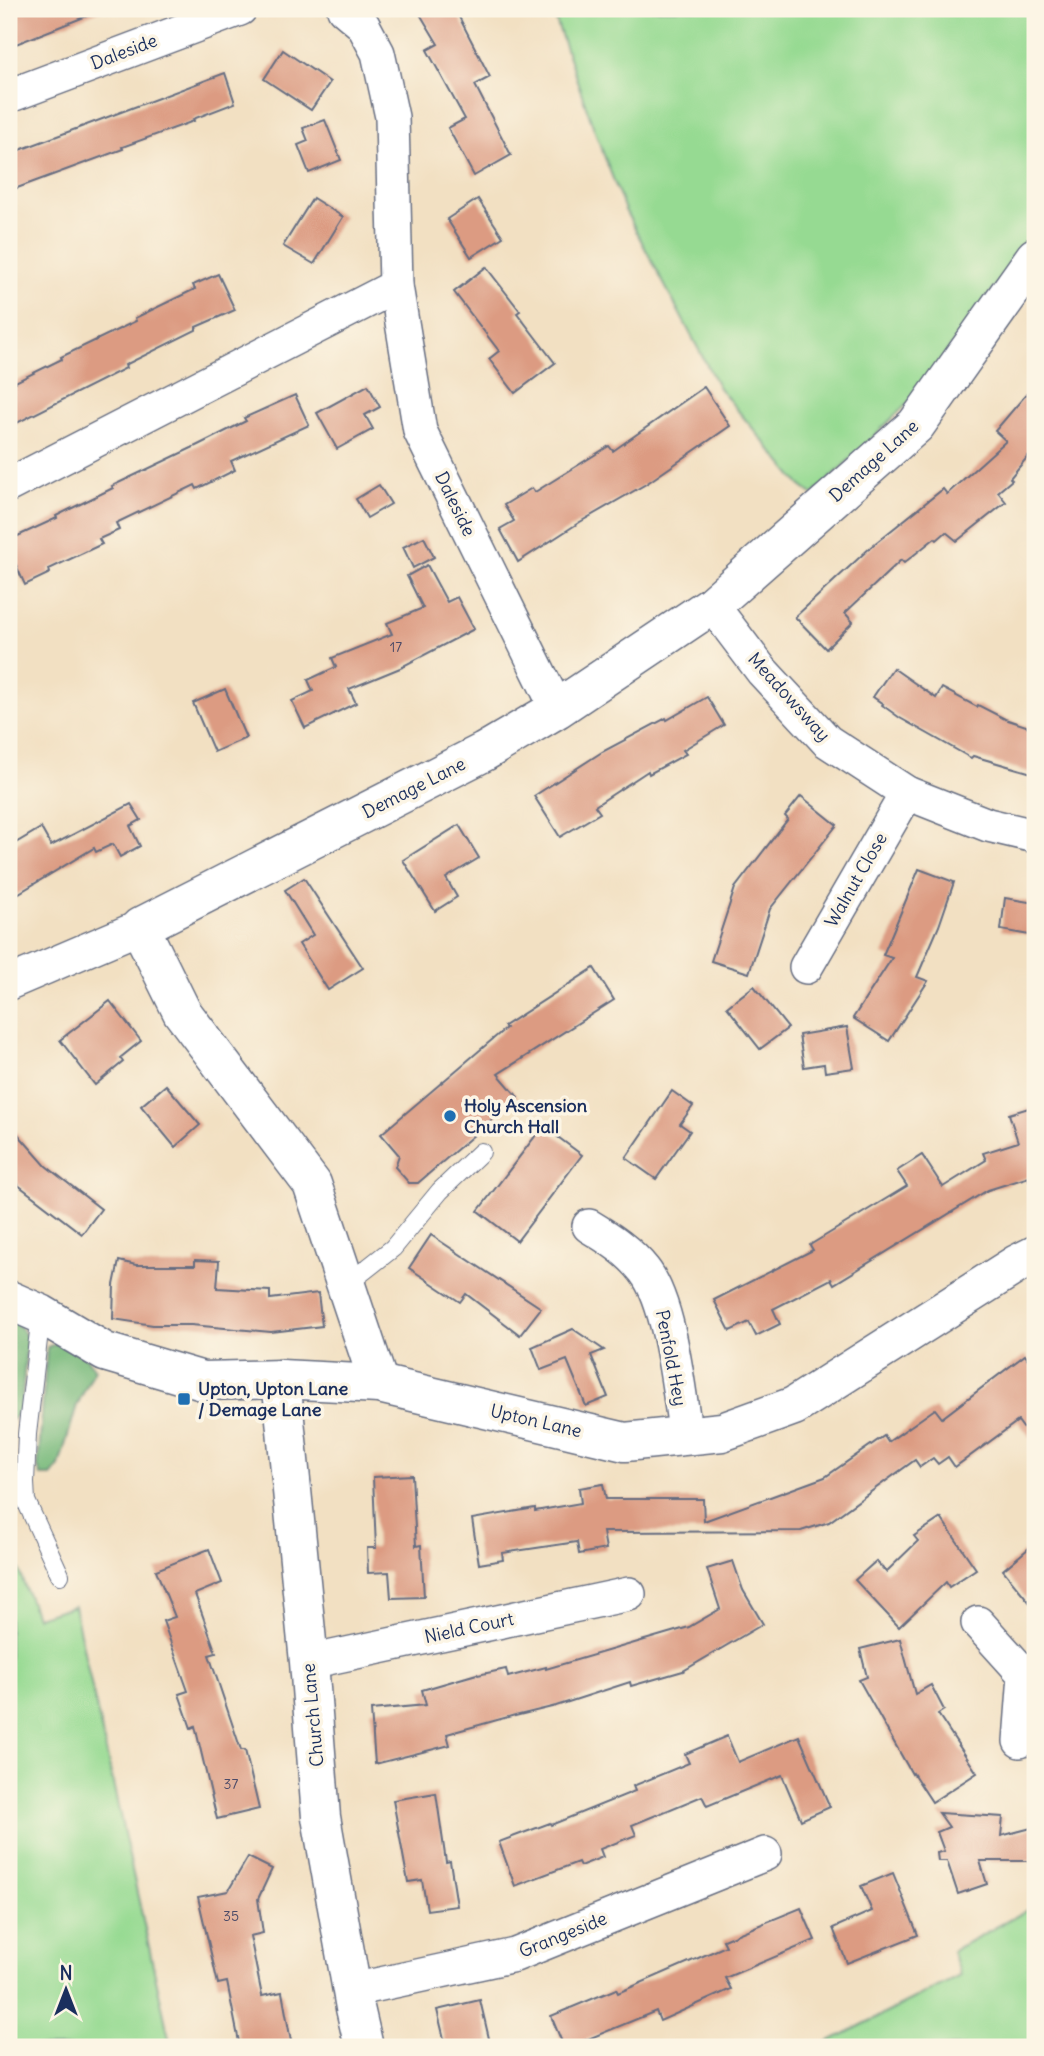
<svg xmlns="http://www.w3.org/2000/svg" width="1044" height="2056" viewBox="0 0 1044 2056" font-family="Delius,sans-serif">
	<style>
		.green { fill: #96da92; stroke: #588478; stroke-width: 2 }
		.forest { fill: #78ba7c; stroke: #4a746d; stroke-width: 2 }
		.building { fill: #dc9b82 }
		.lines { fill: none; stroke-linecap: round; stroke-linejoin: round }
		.lane-casing { stroke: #666d81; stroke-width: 20 }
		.street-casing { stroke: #666d81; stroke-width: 36 }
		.secondary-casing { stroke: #666d81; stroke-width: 41 }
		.lane { stroke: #fff; stroke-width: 18 }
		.street { stroke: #fff; stroke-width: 33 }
		.secondary { stroke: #fff; stroke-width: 38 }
		.poi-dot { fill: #1f6fb2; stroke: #fcf5e5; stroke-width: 2.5 }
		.labels { text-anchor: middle; stroke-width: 7; stroke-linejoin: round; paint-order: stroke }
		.number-label { font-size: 14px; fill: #4b4a67 }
		.street-label { font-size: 18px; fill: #1b2f5e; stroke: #fcf5e5 }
		.poi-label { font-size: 18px; font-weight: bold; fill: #1b2f5e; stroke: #fcf5e5; text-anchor: start }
	</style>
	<rect width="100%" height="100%" fill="#fcf5e5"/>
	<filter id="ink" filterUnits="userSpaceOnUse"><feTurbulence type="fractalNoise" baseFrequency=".0143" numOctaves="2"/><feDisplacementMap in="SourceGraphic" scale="14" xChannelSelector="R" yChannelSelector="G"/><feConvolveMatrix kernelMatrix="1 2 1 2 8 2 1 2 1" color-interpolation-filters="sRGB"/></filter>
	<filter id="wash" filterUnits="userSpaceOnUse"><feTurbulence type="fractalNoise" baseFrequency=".00686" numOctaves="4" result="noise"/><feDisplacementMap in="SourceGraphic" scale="28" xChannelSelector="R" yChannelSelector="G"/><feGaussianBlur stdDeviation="1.57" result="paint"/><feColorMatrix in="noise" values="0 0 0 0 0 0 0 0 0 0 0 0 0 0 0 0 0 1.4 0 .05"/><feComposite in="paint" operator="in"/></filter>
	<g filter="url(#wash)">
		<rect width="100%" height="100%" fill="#f2e0c2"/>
		<g class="green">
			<path d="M552,9H1035V233L911,400L813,495L800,485L719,388L625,210L594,129Z"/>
			<path d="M9,1543L36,1617L74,1606L171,2047H9Z"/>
			<path d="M1035,1906V2047H818L960,1976L952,1951Z"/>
		</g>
		<g class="forest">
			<path d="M9,1318L15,1321L27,1337L21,1410L12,1419L9,1418Z"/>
			<path d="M60,1342L84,1355L95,1369L77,1405L59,1466L51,1476H41L38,1467L47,1347Z"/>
		</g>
		<g id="blocks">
			<g class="building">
				<path d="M9,9H102V10L16,44L9,25Z"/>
				<path d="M417,9H455L490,77L475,85L511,155L474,176L448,128L465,119L427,50L438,44Z"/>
				<path d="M283,50L330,82L311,110L264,79Z"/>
				<path d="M225,73L235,103L193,119L194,121L122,147L123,149L9,191V154Z"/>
				<path d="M325,120L341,160L309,173L298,145L308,141L303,128Z"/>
				<path d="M313,198L343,217L314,264L283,246Z"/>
				<path d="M478,199L503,237L471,257L447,219Z"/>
				<path d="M486,267L520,311L517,313L555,363L515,393L489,359L499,351L454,292Z"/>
				<path d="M218,274L235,310L196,327V330L125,365L126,368L9,427V385L62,359L61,357L136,321L135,318L195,289L193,285Z"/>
				<path d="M1035,384V448L1010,478L1012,480L998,492L1006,502L957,541L946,532L937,540L935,538L904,563L901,560L845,613L853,622L826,649L795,617L873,545L943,489L947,494L1006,441L995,431Z"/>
				<path d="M368,385L380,407L365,415L373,429L337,449L317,413Z"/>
				<path d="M704,387L730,426L646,484L580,522L518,562L500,529L514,521L504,505L532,488L535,492L609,446L613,451Z"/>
				<path d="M295,395L309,425L231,461L235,470L197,489L195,485L116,523L119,530L99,539L102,544L49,569L50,573L25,585L16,565L9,568V540L57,518L56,516L113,488L112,486L198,445L246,421L244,418Z"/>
				<path d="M379,485L391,504L367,518L356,499Z"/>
				<path d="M424,537L434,557L413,568L403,547Z"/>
				<path d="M427,565L447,602L457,597L474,629L405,665V666L349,689L356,703L305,728L292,701L313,691L308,680L336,667L332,658L392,634L387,623L423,608L407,576Z"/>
				<path d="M893,668L936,698L942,688L977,707L978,705L1005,719L1035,729V774L973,756L971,758L900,718L882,705L883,704L873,697Z"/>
				<path d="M225,689L246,738L214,752L193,703Z"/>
				<path d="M707,697L724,725L683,750L686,754L649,774L648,771L595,806L600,813L560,837L534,796L602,752L666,718L667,720Z"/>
				<path d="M801,796L837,825L770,909L749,973L711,961L735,888L788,819L785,816Z"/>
				<path d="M131,804L141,820L130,826L140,846L120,857L113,844L96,852L94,848L9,899V847L41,828L51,846Z"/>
				<path d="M459,825L479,858L446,878L457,897L435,911L403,860Z"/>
				<path d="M919,869L954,882L939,926L917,977L928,981L889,1041L853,1018L892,958L883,955Z"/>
				<path d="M304,878L363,968L328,990L299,944L313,935L285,890Z"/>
				<path d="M1005,898L1035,903V936L1001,930Z"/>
				<path d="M594,968L614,1000L498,1074L518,1097L418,1183H409L395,1167L399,1155L381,1134L506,1028L504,1026Z"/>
				<path d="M754,986L788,1028L760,1049L727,1007Z"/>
				<path d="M110,1001L141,1041L120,1058L123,1062L95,1085L60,1040Z"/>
				<path d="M847,1027L854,1068L825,1072L824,1064L804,1067L799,1035Z"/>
				<path d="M166,1085L200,1125L175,1147L141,1106Z"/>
				<path d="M672,1091L693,1106L680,1124L690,1131L656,1179L626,1158Z"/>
				<path d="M1035,1106V1179L1029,1180V1177L988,1190L834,1284L831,1279L773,1309L780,1324L756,1336L749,1322L730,1331L714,1300L813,1250L810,1245L907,1186L897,1171L922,1155L943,1187L986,1160L983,1153L1018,1142L1009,1114Z"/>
				<path d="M9,1124L46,1166L101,1209L82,1234L9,1178Z"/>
				<path d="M543,1126L582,1155L517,1241L478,1211Z"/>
				<path d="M431,1235L541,1308L520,1335L466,1294L460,1302L409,1268Z"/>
				<path d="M195,1260L219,1261L217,1288L270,1291V1299L318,1293L322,1326L271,1332L191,1325H153L113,1319L114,1285L119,1261L136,1265H195Z"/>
				<path d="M573,1329L604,1350L591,1355L608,1397L586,1406L567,1360L541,1370L532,1347Z"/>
				<path d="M1025,1355L1035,1369V1444L1018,1421L955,1467L948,1457L938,1464L933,1458L920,1467L915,1460L829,1522L801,1531L603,1532L606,1549L579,1554L577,1542L502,1553L503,1560L479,1564L472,1519L535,1508V1511L581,1503L579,1488L603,1484L606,1499H703L704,1521L825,1477L884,1436L888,1442L935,1409L942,1418Z"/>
				<path d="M412,1475L416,1546L421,1545L424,1597L391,1598L389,1572L368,1573L367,1548H376L373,1477Z"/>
				<path d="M941,1518L976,1569L949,1587L946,1582L899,1627L855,1580L876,1561L886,1572L918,1541L914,1536Z"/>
				<path d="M1035,1543V1609L1003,1570Z"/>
				<path d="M209,1549L222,1583L195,1594L216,1653L209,1655L241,1750H245L259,1809L217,1819L195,1726L191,1728L179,1694L188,1691L163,1621L175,1617L156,1570Z"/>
				<path d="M733,1561L743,1590L763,1624L683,1671L631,1686L630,1682L556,1706L515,1716V1715L447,1734L450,1745L375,1764L371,1710L426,1705L422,1690L477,1674L478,1675L506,1669L508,1677L546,1667V1669L689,1627L720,1609L707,1569Z"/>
				<path d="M900,1639L915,1694L931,1685L944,1710L938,1714L977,1773L932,1802L913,1773L912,1774L859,1680L867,1677L860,1649Z"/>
				<path d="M727,1736L738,1762L799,1736L830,1807L801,1820L782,1775L707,1806L702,1796L632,1825L636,1835L600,1849L603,1857L580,1866L578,1862L515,1886L499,1842L550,1823L551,1825L635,1791L633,1786L689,1763L685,1754Z"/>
				<path d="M436,1793L446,1862L450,1861L457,1906L427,1910L422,1880L408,1882L393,1800Z"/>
				<path d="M939,1813L1003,1817L1001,1836L1035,1827V1861H980L987,1884L958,1894L947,1861H938L937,1853L944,1851L937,1832L949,1827Z"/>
				<path d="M248,1857L272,1869L258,1899L263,1933L250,1936L262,1996L282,1992L292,2047H240L227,1982L218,1984L198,1897L228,1891Z"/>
				<path d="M893,1873L918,1935L847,1963L833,1928L872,1911L861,1886Z"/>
				<path d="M801,1908L815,1940L725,1978L731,1989L660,2021L656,2011L569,2047H564L551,2016L616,1989L618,1993L726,1946L723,1940Z"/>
				<path d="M480,2000L491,2047H446L437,2010Z"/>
			</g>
		</g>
	</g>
	<g filter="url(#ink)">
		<use href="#blocks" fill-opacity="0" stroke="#666d81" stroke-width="2"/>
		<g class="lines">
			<g class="lane-casing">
				<g id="lane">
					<path d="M346,1285L393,1248L440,1191L481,1152"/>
					<path d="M41,1314L27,1434L25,1483L26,1501L60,1575"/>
				</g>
			</g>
			<g class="street-casing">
				<g id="street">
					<path d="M344,9L363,25L378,53L392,117L396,286L420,431L557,709"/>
					<path d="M9,96L240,9"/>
					<path d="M9,485L396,286"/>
					<path d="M712,605L762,671L827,741L907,793L988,825L1035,836"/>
					<path d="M806,967L907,793"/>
					<path d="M9,983L140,927"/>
					<path d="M589,1226C609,1238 629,1251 644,1270C671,1304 679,1393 686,1437"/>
					<path d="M978,1623L1025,1675L1020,1741"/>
					<path d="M309,1662L629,1594"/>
					<path d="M353,1990L515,1955L765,1854"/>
				</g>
			</g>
			<g class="secondary-casing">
				<g id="secondary">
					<path d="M9,1300L41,1314L105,1352L203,1381L281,1379L379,1384L625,1442L722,1432L794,1406L1017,1264L1035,1255"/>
					<path d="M281,1379L309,1662L321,1817L355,2008L364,2047"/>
					<path d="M379,1384L312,1184L182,1012L140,927L484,752L557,709L712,605L916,425L1035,257"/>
				</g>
			</g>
			<use href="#lane" class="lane"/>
			<use href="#street" class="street"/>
			<use href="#secondary" class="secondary"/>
		</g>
	</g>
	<g class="poi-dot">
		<circle cx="450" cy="1116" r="7"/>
		<rect x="177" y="1392" width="14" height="14" rx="3.5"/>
	</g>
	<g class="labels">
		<g class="number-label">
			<text x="396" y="652">17</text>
			<text x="231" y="1789">37</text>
			<text x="231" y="1921">35</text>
		</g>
		<g class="street-label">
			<text transform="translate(124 52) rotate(-21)" y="6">Daleside</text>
			<text transform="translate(874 461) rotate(-42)" y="6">Demage Lane</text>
			<text transform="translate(455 504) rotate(64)" y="6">Daleside</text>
			<text transform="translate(789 697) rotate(48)" y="6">Meadowsway</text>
			<text transform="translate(414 788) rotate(-27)" y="6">Demage Lane</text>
			<text transform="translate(856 880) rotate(-60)" y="6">Walnut Close</text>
			<text transform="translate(671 1358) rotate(79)" y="6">Penfold Hey</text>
			<text transform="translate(536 1421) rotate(13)" y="6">Upton Lane</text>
			<text transform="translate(469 1628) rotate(-12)" y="6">Nield Court</text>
			<text transform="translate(313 1715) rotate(-95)" y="6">Church Lane</text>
			<text transform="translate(563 1935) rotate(-22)" y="6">Grangeside</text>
		</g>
		<g class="poi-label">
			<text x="464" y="1112">Holy Ascension<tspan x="464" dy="21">Church Hall</tspan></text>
			<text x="198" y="1395">Upton, Upton Lane<tspan x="198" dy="21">/ Demage Lane</tspan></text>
		</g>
	</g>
	<rect width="1044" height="2056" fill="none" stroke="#fcf5e5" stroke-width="35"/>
	<g transform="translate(66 1990)" stroke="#fcf5e5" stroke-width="5" paint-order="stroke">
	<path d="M0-5L12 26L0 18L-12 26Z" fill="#1b2f5e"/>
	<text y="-10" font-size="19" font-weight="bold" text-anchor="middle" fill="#1b2f5e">N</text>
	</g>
</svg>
